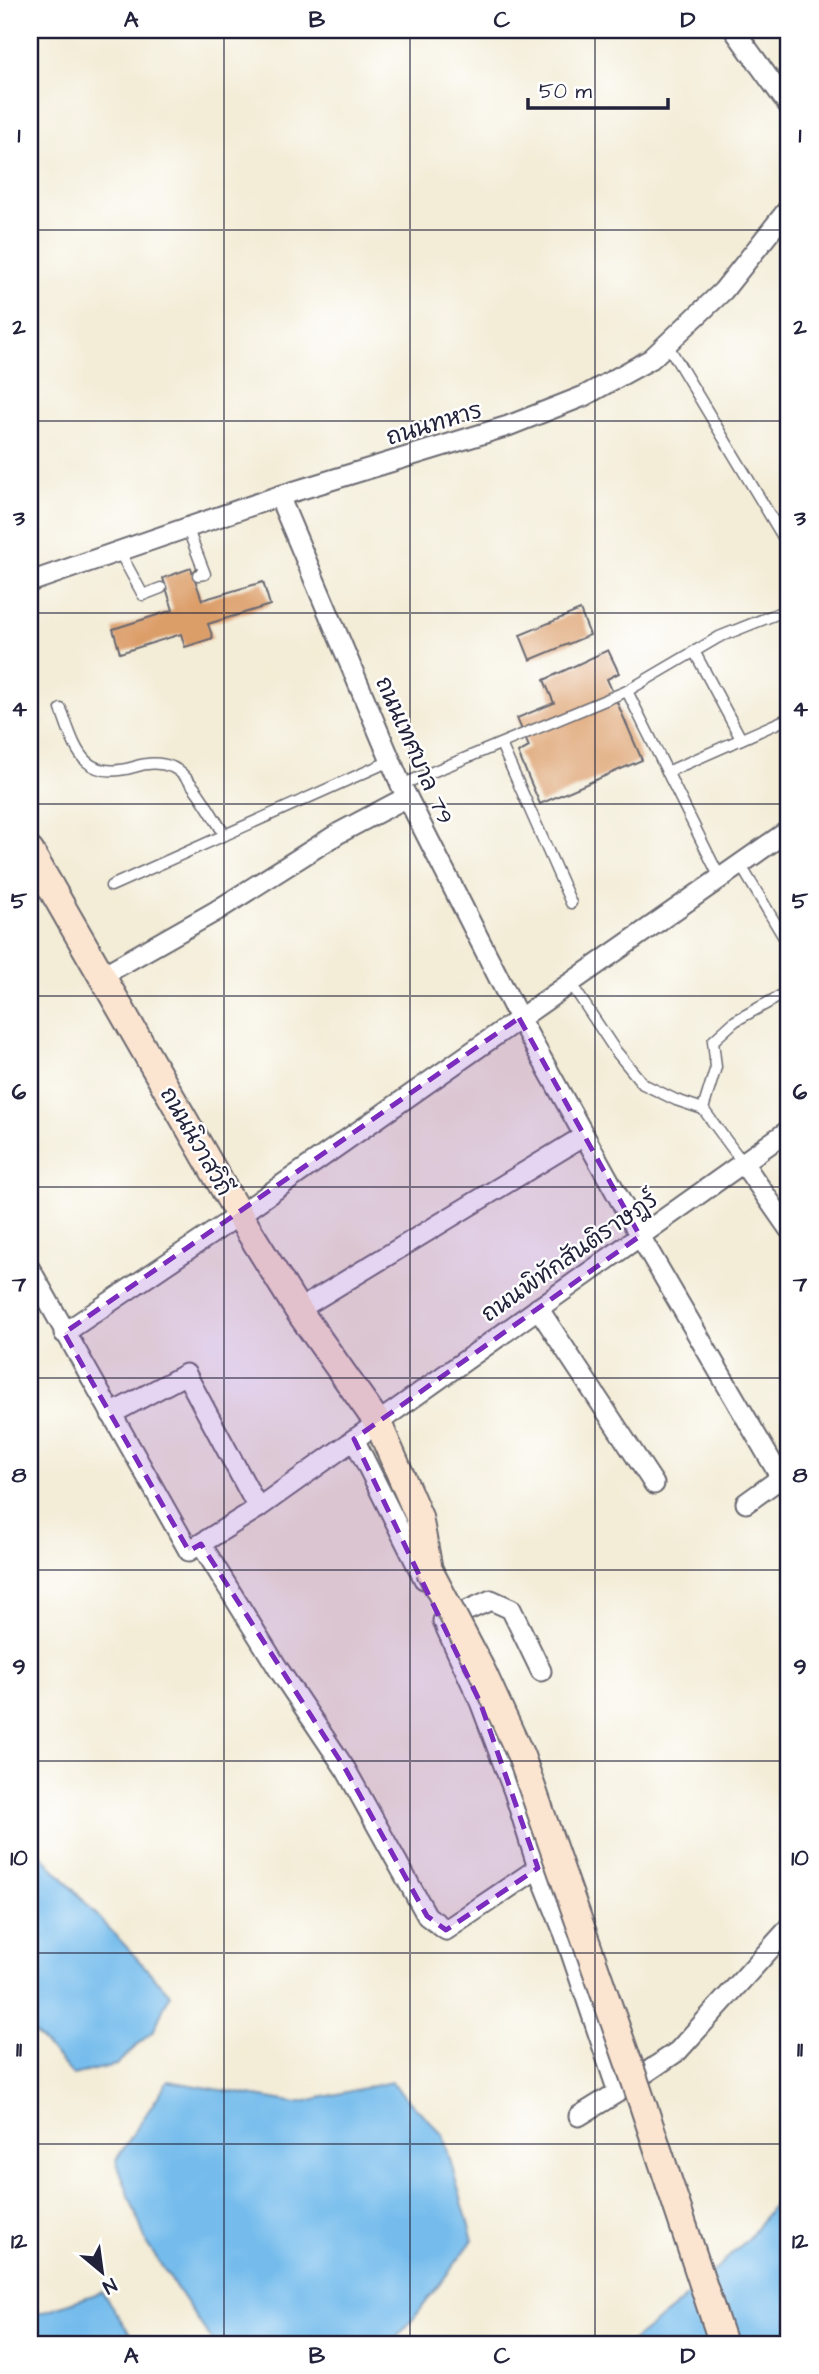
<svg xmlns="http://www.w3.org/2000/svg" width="819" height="2374" viewBox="0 0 819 2374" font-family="'Architects Daughter','Playpen Sans Thai',sans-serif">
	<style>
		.water { fill: #74bcec; stroke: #4b6f94; stroke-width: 2 }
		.building { fill: #dc9e69 }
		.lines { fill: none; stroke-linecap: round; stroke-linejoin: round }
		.lane-casing { stroke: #6b6971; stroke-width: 13 }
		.street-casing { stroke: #6b6971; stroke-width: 23 }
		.secondary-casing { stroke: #6b6971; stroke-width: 30 }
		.lane { stroke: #fff; stroke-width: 10 }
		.street { stroke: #fff; stroke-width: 19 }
		.secondary { stroke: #fce5d0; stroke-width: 26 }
		.secondary-bridge-casing { stroke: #6b6971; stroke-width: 30; stroke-linecap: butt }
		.secondary-bridge { stroke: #fce5d0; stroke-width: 26 }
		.marked { fill: #7b2cbf; fill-opacity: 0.2; stroke: #7b2cbf; stroke-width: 5; stroke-dasharray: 14 9; stroke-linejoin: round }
		.grid { fill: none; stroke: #22223b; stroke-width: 2; stroke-opacity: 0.55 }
		.labels { text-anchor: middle; stroke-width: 5; stroke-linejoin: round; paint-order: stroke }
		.street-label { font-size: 23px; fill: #22223b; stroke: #fff }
		.neatline { fill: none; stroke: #22223b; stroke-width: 2.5 }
		.grid-label { font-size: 23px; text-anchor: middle; font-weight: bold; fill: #22223b }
	</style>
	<rect width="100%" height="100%" fill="#fff"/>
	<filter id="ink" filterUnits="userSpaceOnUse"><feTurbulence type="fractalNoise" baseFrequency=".0143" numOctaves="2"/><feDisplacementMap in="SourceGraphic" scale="14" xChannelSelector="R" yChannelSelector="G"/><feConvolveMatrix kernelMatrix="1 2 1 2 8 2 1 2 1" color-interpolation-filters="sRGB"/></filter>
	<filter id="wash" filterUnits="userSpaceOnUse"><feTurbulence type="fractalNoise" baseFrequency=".00686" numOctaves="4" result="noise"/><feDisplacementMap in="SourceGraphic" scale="28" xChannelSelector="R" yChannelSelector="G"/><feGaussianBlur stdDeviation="1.57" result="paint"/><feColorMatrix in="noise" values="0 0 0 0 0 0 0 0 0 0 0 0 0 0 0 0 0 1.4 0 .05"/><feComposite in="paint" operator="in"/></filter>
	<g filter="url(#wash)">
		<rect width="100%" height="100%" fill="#f3ecd6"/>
		<g class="water">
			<path d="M30,1843L170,1994L154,2030L116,2065L73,2075L30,2028Z"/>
			<path d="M168,2081L297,2103L391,2082L443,2135L473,2240L414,2318L391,2344H214L147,2244L116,2160Z"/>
			<path d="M789,2183V2344H629L679,2304L750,2237Z"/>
			<path d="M102,2292L137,2344H30V2316Z"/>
		</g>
		<g id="blocks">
			<g class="building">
				<path d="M191,568L202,600L263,582L270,605L208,624L213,638L185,647L181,634L120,653L113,629L173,610L163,578Z"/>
				<path d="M580,610L590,635L530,660L520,635Z"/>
				<path d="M608,650L619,673L607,679L642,760L540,804L518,753L529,747L517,718L554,703L544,680Z"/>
			</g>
		</g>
	</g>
	<g filter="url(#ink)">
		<use href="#blocks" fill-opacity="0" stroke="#6b6971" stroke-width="2"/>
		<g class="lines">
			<g class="lane-casing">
				<g id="lane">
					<path d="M667,344L789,547"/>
					<path d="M187,527L205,574L198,575"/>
					<path d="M119,551L143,595L161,588"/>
					<path d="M694,651L741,739"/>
					<path d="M627,691L719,637L789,609"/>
					<path d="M61,709C76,749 82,782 134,767C146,763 159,762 172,767C192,776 212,816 225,835"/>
					<path d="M501,744L571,903"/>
					<path d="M667,772L789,718"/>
					<path d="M401,785L627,691L720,878"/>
					<path d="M740,864L789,946"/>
					<path d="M111,886L390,761"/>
					<path d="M570,982L615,1050L643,1084L676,1100L703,1109L743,1163"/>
					<path d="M703,1109L716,1067L713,1041L735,1021L789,991"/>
				</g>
			</g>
			<g class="street-casing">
				<g id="street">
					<path d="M734,30L789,106"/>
					<path d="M279,496L401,785L519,1018L640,1236L781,1478"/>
					<path d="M30,582L279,496L508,426L584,396L651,359L723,291L789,208"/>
					<path d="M103,975L216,911L339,833L407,797"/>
					<path d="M743,1163L789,1229"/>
					<path d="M30,1269L189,1551L258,1508L789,1130"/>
					<path d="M538,1308L654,1484"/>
					<path d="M298,1310L584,1136"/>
					<path d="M64,1333L239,1215L789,830"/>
					<path d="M111,1414L186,1374L258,1508"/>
					<path d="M354,1439L424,1579"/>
					<path d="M746,1503L789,1472"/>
					<path d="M201,1544L279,1670L346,1770L427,1916L446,1930L538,1868"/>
					<path d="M443,1621L491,1600L511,1609L541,1671"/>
					<path d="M446,1628L480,1702L514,1792L538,1868L565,1935L618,2092L579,2116"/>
					<path d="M625,2087L678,2051L789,1928"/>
				</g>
			</g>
			<g class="secondary-casing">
				<path id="secondary" d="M30,851L239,1215L298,1310L378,1423L419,1517L429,1570"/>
			</g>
			<use href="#lane" class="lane"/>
			<use href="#street" class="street"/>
			<use href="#secondary" class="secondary"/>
			<g class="secondary-bridge-casing">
				<path id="secondary-bridge" d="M429,1570L482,1671L521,1756L636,2084L723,2344"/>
			</g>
			<use href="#secondary-bridge" class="secondary-bridge"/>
		</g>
	</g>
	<path class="marked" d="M519,1018L640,1236L354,1439L480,1702L538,1868L446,1930L427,1916L346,1770L201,1544L189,1551L64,1333Z"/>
	<path class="grid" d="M224,30V2344M410,30V2344M595,30V2344M30,230H789M30,421H789M30,613H789M30,804H789M30,996H789M30,1187H789M30,1378H789M30,1570H789M30,1761H789M30,1953H789M30,2144H789"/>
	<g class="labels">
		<g class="street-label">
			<text transform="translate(434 423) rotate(-17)" y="8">ถนนทหาร</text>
			<text transform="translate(415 750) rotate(66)" y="8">ถนนเทศบาล 79</text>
			<text transform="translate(197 1141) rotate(60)" y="8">ถนนนิวาสวิถี</text>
			<text transform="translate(569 1256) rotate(-35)" y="8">ถนนพิทักสันติราษฎร์</text>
		</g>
	</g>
	<rect width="819" height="2374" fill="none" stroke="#fff" stroke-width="77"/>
	<g transform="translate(102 2272) rotate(151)" stroke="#ffffff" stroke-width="5" paint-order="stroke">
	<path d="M0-5L12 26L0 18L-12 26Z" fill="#22223b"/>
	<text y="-10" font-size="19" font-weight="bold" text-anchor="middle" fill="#22223b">N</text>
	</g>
	<path d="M528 98v10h140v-10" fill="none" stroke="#22223b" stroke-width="3.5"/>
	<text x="539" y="98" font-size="21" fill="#22223b" stroke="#ffffff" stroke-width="5" paint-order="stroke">50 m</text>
	<rect x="38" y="38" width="742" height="2298" class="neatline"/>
	<g class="grid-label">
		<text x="131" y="27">A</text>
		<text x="317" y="27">B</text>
		<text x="502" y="27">C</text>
		<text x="688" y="27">D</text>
		<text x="19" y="142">1</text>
		<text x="800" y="142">1</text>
		<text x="19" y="334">2</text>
		<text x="800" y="334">2</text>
		<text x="19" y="525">3</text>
		<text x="800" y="525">3</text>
		<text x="19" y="716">4</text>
		<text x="800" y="716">4</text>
		<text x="19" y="908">5</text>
		<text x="800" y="908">5</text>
		<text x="19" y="1099">6</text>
		<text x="800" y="1099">6</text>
		<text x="19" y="1291">7</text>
		<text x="800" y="1291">7</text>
		<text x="19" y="1482">8</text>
		<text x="800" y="1482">8</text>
		<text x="19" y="1674">9</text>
		<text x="800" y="1674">9</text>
		<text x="19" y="1865">10</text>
		<text x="800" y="1865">10</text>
		<text x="19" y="2056">11</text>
		<text x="800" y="2056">11</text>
		<text x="19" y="2248">12</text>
		<text x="800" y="2248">12</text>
		<text x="131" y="2363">A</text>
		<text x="317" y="2363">B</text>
		<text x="502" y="2363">C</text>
		<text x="688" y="2363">D</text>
	</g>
</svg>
